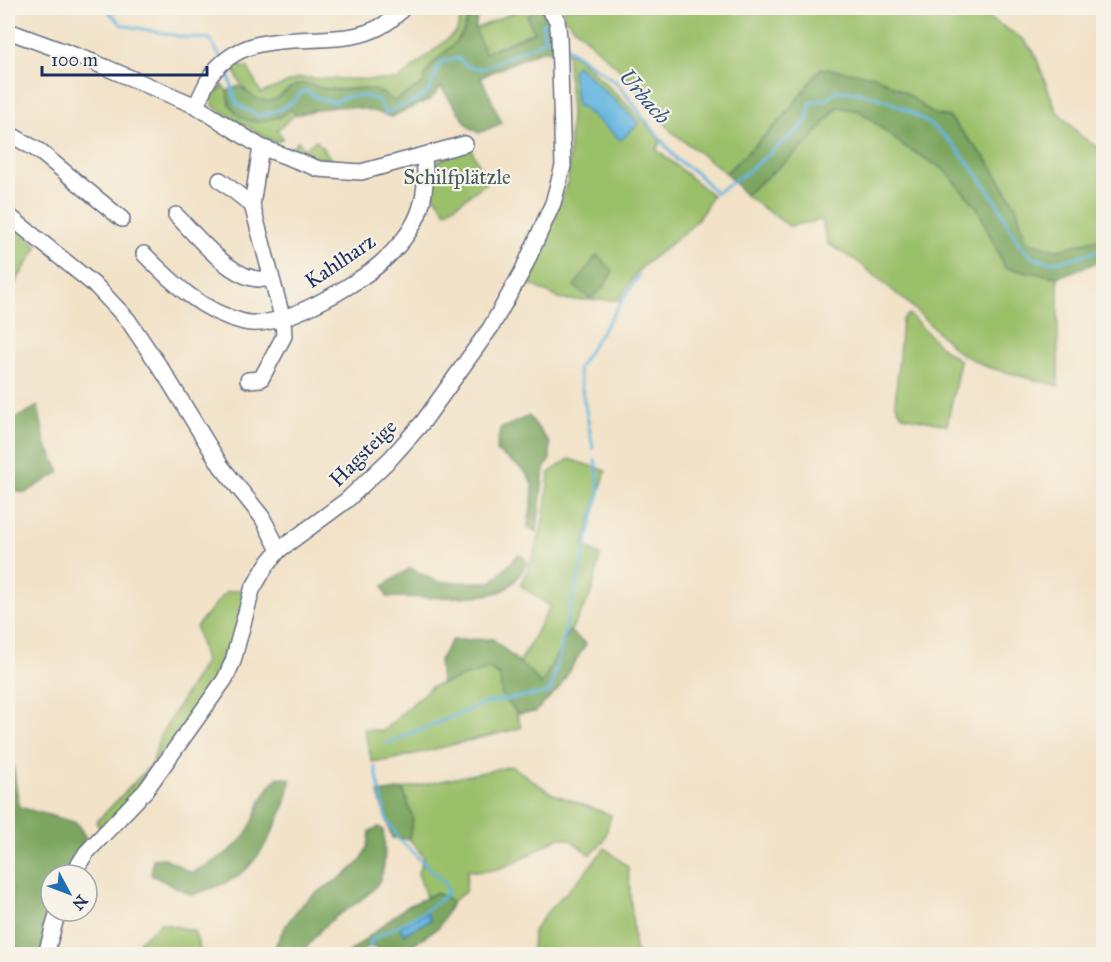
<svg xmlns="http://www.w3.org/2000/svg" width="1111" height="962" viewBox="0 0 1111 962" font-family="'IM FELL Great Primer',serif">
	<style>
		.green { fill: #9bc06a; stroke: #5b7864; stroke-width: 1.5 }
		.forest { fill: #7ca65e; stroke: #4c6a5e; stroke-width: 1.5; fill-rule: evenodd }
		.water { fill: #65b6e0; stroke: #40729f; stroke-width: 1.5 }
		.lines { fill: none; stroke-linecap: round; stroke-linejoin: round }
		.stream { stroke: #65b6e0; stroke-width: 3 }
		.minor-casing { stroke: #666e83; stroke-width: 18 }
		.minor { stroke: #fff; stroke-width: 15 }
		.labels { text-anchor: middle; stroke-width: 4.5; stroke-linejoin: round; paint-order: stroke }
		.park-label { font-size: 21px; fill: #415a62; stroke: #f7f3e8 }
		.street-label { font-size: 21px; fill: #1b2f5e; stroke: #f7f3e8 }
		.water-label { font-size: 22px; font-style: italic; fill: #315885; stroke: #f7f3e8 }
	</style>
	<rect width="100%" height="100%" fill="#f7f3e8"/>
	<filter id="ink" filterUnits="userSpaceOnUse"><feTurbulence type="fractalNoise" baseFrequency=".0167" numOctaves="2"/><feDisplacementMap in="SourceGraphic" scale="12" xChannelSelector="R" yChannelSelector="G"/><feConvolveMatrix kernelMatrix="1 2 1 2 8 2 1 2 1" color-interpolation-filters="sRGB"/></filter>
	<filter id="wash" filterUnits="userSpaceOnUse"><feTurbulence type="fractalNoise" baseFrequency=".008" numOctaves="4" result="noise"/><feDisplacementMap in="SourceGraphic" scale="24" xChannelSelector="R" yChannelSelector="G"/><feGaussianBlur stdDeviation="1.35" result="paint"/><feColorMatrix in="noise" values="0 0 0 0 0 0 0 0 0 0 0 0 0 0 0 0 0 1.4 0 .05"/><feComposite in="paint" operator="in"/></filter>
	<g filter="url(#wash)">
		<rect width="100%" height="100%" fill="#f2e2c7"/>
		<g class="green">
			<path d="M463,8H470C468,17 467,27 461,35C449,55 428,59 423,84L394,101C369,81 356,91 329,89C317,89 309,82 297,85C288,87 283,97 274,100C252,107 239,84 233,67L239,62L242,68L247,66L261,93L299,78L398,80L457,31Z"/>
			<path d="M524,8L534,32L485,54L475,29Z"/>
			<path d="M568,8H974L1023,39L1034,52L1056,110L1081,136L1103,151V238L1056,250L1026,241L1016,206L988,161L949,117L933,114L906,93L821,68L783,118L726,173L672,132L623,73L559,13Z"/>
			<path d="M567,51L578,57L645,122L661,142L656,149L712,195C696,234 666,243 640,269C632,277 626,291 619,300H562L526,282L568,182L571,112Z"/>
			<path d="M223,86L227,91L229,104L279,118L291,109L296,114L277,130L283,138L275,143L214,107L209,95L212,88L219,91Z"/>
			<path d="M838,107L860,111L902,145L942,168L977,207L1005,268L1058,277V386L987,367L958,352L909,304L857,261L828,244L822,220L789,226L745,195L808,143Z"/>
			<path d="M316,140L333,161L290,151L298,141L304,149Z"/>
			<path d="M470,147L488,182L446,212L432,192V166L453,153Z"/>
			<path d="M8,222L38,246L8,295Z"/>
			<path d="M909,314L939,345L960,361L947,425L903,416L895,404L902,320Z"/>
			<path d="M569,459L606,471L583,546L600,555L592,592L541,686L519,664L550,606L520,585C541,545 545,516 549,473Z"/>
			<path d="M249,588C243,610 240,635 231,655C201,719 151,774 105,827H99L96,822L152,764L160,736L205,662L196,627L226,592Z"/>
			<path d="M489,669L500,676C502,704 516,702 521,728L390,760L372,762L364,729L383,731L431,687Z"/>
			<path d="M512,766L551,793L611,815L604,841L590,855L571,840L559,837C533,852 499,878 468,870L465,892L453,901L436,893L426,897L418,873L424,857L409,839L412,818L403,789Z"/>
			<path d="M605,848L628,867L635,949L640,954H532L533,931L548,911L582,876Z"/>
			<path d="M161,923L194,931L202,954H139V941Z"/>
		</g>
		<g class="forest">
			<path d="M470,8H479L475,29L485,53L534,32L528,18L531,9H543L551,19L555,51L543,50L481,77L502,123L479,133L469,127L441,87L431,99L391,117C353,103 336,104 297,115L291,109C265,128 232,128 227,91L239,86C252,96 264,107 280,96C285,92 290,87 296,85C308,81 316,88 328,89C356,93 368,80 394,101L423,84C428,59 449,54 461,35C467,27 468,17 470,8Z"/>
			<path d="M821,68L875,76L906,93L933,114L949,117L988,161L1016,207L1026,241L1056,250L1103,238V264H1093L1058,277L1005,268L977,207L942,168L902,145L860,111L837,107L808,143L745,195L726,173L783,118Z"/>
			<path d="M597,255L613,271L603,288L590,299L574,286Z"/>
			<path d="M38,406L45,442L60,472L25,493L8,489V423Z"/>
			<path d="M529,416L550,444V459L544,469L537,532L528,527C536,478 538,478 496,451L500,429Z"/>
			<path d="M519,554L528,562C522,572 515,583 504,590C487,600 410,597 387,597L383,586L410,568L438,582H492Z"/>
			<path d="M569,631L586,644L559,688L535,712L518,714L501,694L500,676L489,669L441,684L439,660L452,640L493,639L533,675L541,685Z"/>
			<path d="M8,751L12,757L19,807L77,823L86,838L66,875H51V911L40,954H8Z"/>
			<path d="M278,777L290,779C289,808 260,863 235,878C223,886 205,890 192,895L151,875L153,859L165,858L192,873C210,863 234,852 246,834C260,813 256,799 278,777Z"/>
			<path d="M403,789L413,818L409,839L392,838L378,793Z"/>
			<path d="M379,827L383,830C391,891 372,890 329,922C318,931 310,944 301,954H272C280,933 292,912 311,897C337,877 368,871 370,831Z"/>
			<path d="M436,893L453,901L439,927L398,954H378L372,944L358,954H347L406,907ZM426,913L430,920L404,934L401,927Z"/>
		</g>
		<g class="water">
			<path d="M577,65L639,123L621,140L581,106L577,107L572,70Z"/>
			<path d="M427,913L430,920L404,934L400,927Z"/>
		</g>
		<g class="lines">
			<g class="stream">
				<path d="M105,8L122,25L183,37L210,39L221,58"/>
				<path d="M545,22L542,25L545,40"/>
				<path d="M566,47L617,83L677,160L698,174L716,193L747,172L802,127L808,119L810,102L827,100L836,91C878,90 929,117 957,149C973,168 990,190 1002,212C1013,233 1022,260 1050,262C1063,263 1090,252 1104,249"/>
				<path d="M226,66L237,104L258,116C277,112 290,107 302,92L307,91L319,99L335,102C346,93 365,96 378,100L386,114C398,106 422,101 429,90C434,82 436,71 441,62L457,58L467,66L482,69L545,40H555"/>
				<path d="M593,448L578,368L639,275"/>
				<path d="M388,743L485,703L550,692L600,489L595,460"/>
				<path d="M371,948L370,941L424,912L448,893L445,883L398,838L386,817L375,767"/>
			</g>
		</g>
	</g>
	<g filter="url(#ink)">
		<g class="lines">
			<g class="minor-casing">
				<g id="minor">
					<path d="M8,31L93,62L196,106L261,147L319,169L361,172L465,144"/>
					<path d="M196,106C201,95 207,80 215,70C266,12 354,67 403,8"/>
					<path d="M8,133L39,151L122,219"/>
					<path d="M220,180L252,205"/>
					<path d="M8,215L97,287L128,320L166,376L221,466L262,517L279,550"/>
					<path d="M176,215C197,236 237,288 270,278"/>
					<path d="M144,254C173,283 202,312 244,322C279,331 356,285 382,262C396,250 411,232 418,215C426,195 426,178 424,157"/>
					<path d="M248,380L261,379L284,336L283,320L252,205L261,147"/>
					<path d="M72,875L86,853L146,790L225,679L233,661L252,590L266,566L279,550L347,500L391,458L423,422L491,327L522,272L553,203L563,166L559,37L557,20L548,8"/>
					<path d="M46,954L58,911"/>
				</g>
			</g>
			<use href="#minor" class="minor"/>
		</g>
	</g>
	<g class="labels">
		<g class="park-label">
			<text x="457" y="184">Schilfplätzle</text>
		</g>
		<g class="street-label">
			<text transform="translate(340 261) rotate(-34)" y="7">Kahlharz</text>
			<text transform="translate(363 453) rotate(-45)" y="7">Hagsteige</text>
		</g>
		<g class="water-label">
			<text transform="translate(645 96) rotate(49)" y="8">Urbach</text>
		</g>
	</g>
	<rect width="1111" height="962" fill="none" stroke="#f7f3e8" stroke-width="30"/>
	<g transform="translate(69 893) rotate(131)"><circle r="28" fill="#f7f3e8" stroke="#9fa5b1" stroke-width="1.5"/>
	<path d="M0-4.5L10 22L0 15L-10 22Z" fill="#1f6fb2"/>
	<text y="-9" font-size="16" font-weight="bold" text-anchor="middle" fill="#1b2f5e">N</text>
	</g>
	<path d="M42 66v9h165v-9" fill="none" stroke="#1b2f5e" stroke-width="3"/>
	<text x="51" y="66" font-size="18" fill="#1b2f5e" stroke="#f7f3e8" stroke-width="4.5" paint-order="stroke">100 m</text>
</svg>
